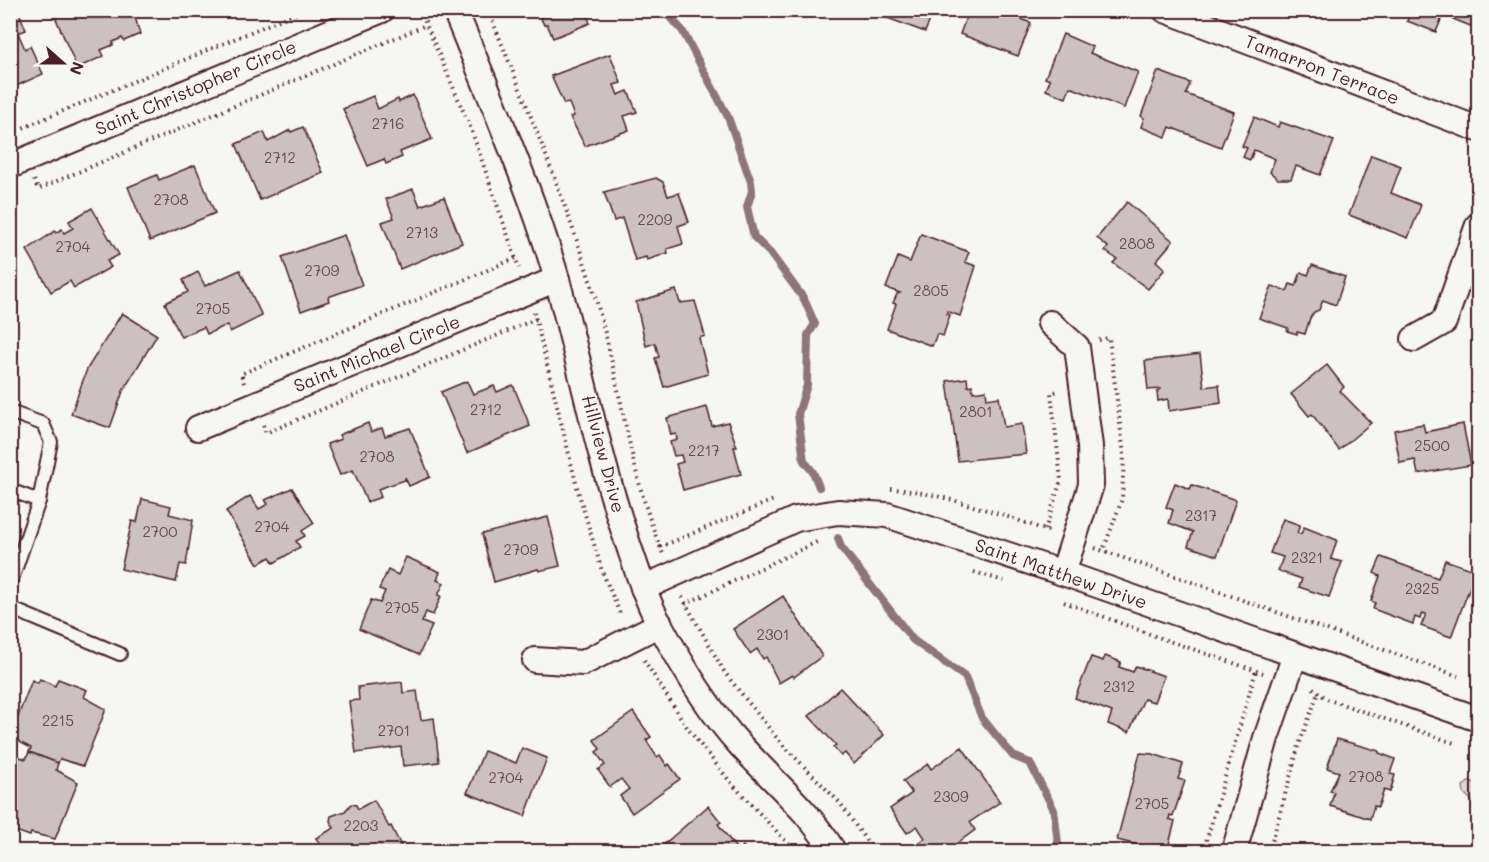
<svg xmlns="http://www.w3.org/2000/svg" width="1489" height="862" viewBox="0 0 1489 862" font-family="Mali,sans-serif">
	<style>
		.green { fill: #ddd6d5; stroke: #947a80; stroke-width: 1.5 }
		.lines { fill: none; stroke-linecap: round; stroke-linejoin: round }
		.stream { stroke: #8e747a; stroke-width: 8 }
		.building { fill: #ccc1c0; stroke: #4a1f2b; stroke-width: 1.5 }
		.service-casing { stroke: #4a1f2b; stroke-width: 16 }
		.minor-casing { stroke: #4a1f2b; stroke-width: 28 }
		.path { stroke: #4a1f2b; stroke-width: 4; stroke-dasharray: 1.5 4.5; stroke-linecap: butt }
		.service { stroke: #f6f6f2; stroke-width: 12 }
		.minor { stroke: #f6f6f2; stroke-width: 24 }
		.labels { text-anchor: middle; stroke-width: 4.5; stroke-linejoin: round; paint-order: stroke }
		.number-label { font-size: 15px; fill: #6a4850 }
		.street-label { font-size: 18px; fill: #4a1f2b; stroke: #f6f6f2 }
	</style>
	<rect width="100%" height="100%" fill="#f6f6f2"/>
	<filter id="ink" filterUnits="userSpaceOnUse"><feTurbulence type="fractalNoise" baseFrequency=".0167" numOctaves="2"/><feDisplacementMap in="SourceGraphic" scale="12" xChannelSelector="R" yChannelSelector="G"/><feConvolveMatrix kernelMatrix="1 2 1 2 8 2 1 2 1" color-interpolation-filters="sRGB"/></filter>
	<g filter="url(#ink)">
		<path class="green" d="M1470,781L1478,784V807L1464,793L1463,786Z"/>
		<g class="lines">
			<g class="stream">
				<path d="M646,10L667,14L682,30L728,117L751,182L752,191L747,207L754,237L770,253L804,299L815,324L808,335L807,385L798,414L804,461L813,472L819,487"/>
				<path d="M838,538L841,547L913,640L965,677L982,718L1013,756L1030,763L1054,810L1059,852"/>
			</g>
		</g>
		<g class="building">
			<path d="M10,10H18L26,30L18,33L25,49L30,46L43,74L14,87L10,79Z"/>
			<path d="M62,10H133L140,34L124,41L122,38L113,42V45L101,50L104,56L77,68L54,14Z"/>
			<path d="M542,10H585L590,23L553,38L547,24L544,25L538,12Z"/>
			<path d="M854,10H934L925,32L874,13L872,17Z"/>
			<path d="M969,10H998L1031,23L1018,56L960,34Z"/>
			<path d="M1411,10H1478V13L1473,27L1443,15L1436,32L1407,21Z"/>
			<path d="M1063,34L1093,47L1090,53L1138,72L1124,108L1070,87L1066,98L1046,90L1050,80L1045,78Z"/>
			<path d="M610,54L621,83L614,85L618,95L628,91L637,112L624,116L629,130L585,146L570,117L574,116L569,103L564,104L551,76Z"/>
			<path d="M1158,71L1190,83L1186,94L1234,112L1221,147L1170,127L1166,137L1141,127L1144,118L1141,116Z"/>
			<path d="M413,95L432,139L400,152L402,157L386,164L384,159L368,166L343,109L373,96L378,109L398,99L399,102Z"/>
			<path d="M1254,117L1278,127L1280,122L1334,141L1320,175L1296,166L1291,179H1278L1270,172L1275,159L1254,150L1250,160L1243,157L1247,148L1242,146Z"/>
			<path d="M303,127L323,173L260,200L236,144L264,132L268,142L290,130L291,132Z"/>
			<path d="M1371,155L1401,166L1391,193L1421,205L1408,238L1349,215Z"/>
			<path d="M195,165L215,213L150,241L128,187L157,175L159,180Z"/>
			<path d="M656,178L663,182L668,196L679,193L689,222L678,226L683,244L667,249L668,253L647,260L646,257L635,260L622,218L614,221L604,192Z"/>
			<path d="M413,189L420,206L444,197L462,243L400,269L382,222L394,218L386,199Z"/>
			<path d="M1127,202L1173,241L1156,261L1165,269L1148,289L1113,263L1117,259L1105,251L1108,247L1097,238Z"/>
			<path d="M92,208L119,255L107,261L111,267L74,288L70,281L51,292L27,250L55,231L56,233L62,229L64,233L73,228L69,221Z"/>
			<path d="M921,234L969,252L965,262L976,266L960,316L947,311V314L950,315L943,336L937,334L932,346L887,329L896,304L893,303L897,294L900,293L886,288L898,257L910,262Z"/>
			<path d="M344,235L362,285L328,297L329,301L301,311L282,257Z"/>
			<path d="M1312,265L1345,277L1336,305L1323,300L1319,310L1314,312L1310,318L1305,334L1297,332V334L1287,331L1288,328L1259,318L1272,286L1287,291L1290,284L1296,286L1301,272L1308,275Z"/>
			<path d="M240,270L262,316L230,332L227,325L207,334L204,327L181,337L165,303L188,292L183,280L198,272L205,286Z"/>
			<path d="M676,290L680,303L695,301L705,336L699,338L708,374L664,387L655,358L659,357L655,343L646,346L636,302Z"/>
			<path d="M122,313L157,335L123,391L110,428L71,414L87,369Z"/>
			<path d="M1200,354L1204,387L1219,385L1221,403L1169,411L1168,399L1158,401L1157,392L1160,389L1148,390L1145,361Z"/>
			<path d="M1327,365L1344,387L1340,391L1371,423L1339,450L1312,414L1309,416L1291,394Z"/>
			<path d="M967,378L968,386L972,385L973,392L986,390L987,399L999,397L1004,427L1022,424L1026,454L958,461L947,381Z"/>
			<path d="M467,381L473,394L494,386L497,392L513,385L530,426L467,453L441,392Z"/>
			<path d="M707,407L712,426L728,422L737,447H734L741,474L683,490L676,464L683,462L681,455L674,456L670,442L677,440L676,434L671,435L667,418Z"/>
			<path d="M368,423L371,432L382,428L385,436L410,428L430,477L409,486L405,477V480L378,489L381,497L367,502L353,470L340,475L327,444L341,439L339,435Z"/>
			<path d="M1423,424L1425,432L1463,424L1471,465L1418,474L1415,460L1400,463L1394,430Z"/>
			<path d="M1175,483L1190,489L1192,485L1236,500L1217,556L1188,546L1193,532L1169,523L1173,510L1166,507Z"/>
			<path d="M292,488L314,523L302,531L305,536L296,541L300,547L274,563L270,557L258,564L226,511L250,496L259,509L268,504L265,500Z"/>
			<path d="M142,499L171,506L169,514L193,520L186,565L180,564L176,582L121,569L132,521L137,522Z"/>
			<path d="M548,517L560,566L539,571L538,569L494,582L482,534Z"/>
			<path d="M1283,519L1300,525L1297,533L1301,534L1304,527L1337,540L1331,559L1342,562L1329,597L1299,587L1302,579L1278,571L1283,557L1270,553Z"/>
			<path d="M406,557L440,572L437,580L444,583L438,595L441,596L433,615L426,612L422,622L432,626L419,655L359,629L371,600L380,603L385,591L379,589L388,570L398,575Z"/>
			<path d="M1381,557L1438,578L1445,560L1476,571L1451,637L1421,626L1426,614L1422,613L1420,619L1415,617L1413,624L1373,609L1375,603L1371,601L1380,576L1374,573Z"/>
			<path d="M783,596L822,656L794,677L792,675L779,683L766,657L763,659L757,649L750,654L733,629Z"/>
			<path d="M1105,656L1121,662L1119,667L1133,672L1136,666L1164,676L1154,702L1144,699L1129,732L1108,724L1112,712L1075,698L1091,657L1103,661Z"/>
			<path d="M40,679L55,686L58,679L87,690L84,697L106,709L83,766L60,759L58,763L29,752L31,748L10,737L32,680L38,683Z"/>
			<path d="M402,682L403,693L417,691L421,720L434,718L439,762L403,766L401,747L356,753L349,701L359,700L358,687Z"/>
			<path d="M840,688L884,735L854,764L845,753L841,756L833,747L836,745L809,716Z"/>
			<path d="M633,712L651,737L646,740L657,757L660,755L667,766L669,764L680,779L632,813L620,796L629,789L621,779L610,787L598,770L605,765L596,752L600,749L594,740Z"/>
			<path d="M1337,739L1379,751V753L1395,759L1390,774L1395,775L1390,792L1384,790L1378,807L1374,806L1370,819L1330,806L1334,792L1330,791L1339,772L1327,768Z"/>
			<path d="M962,747L1000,802L970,822L975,830L945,852H925L919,843L925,838L917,826L907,833L890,809L912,793L903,781L928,764L931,769Z"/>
			<path d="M522,748L547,758L525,816L467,793L484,751L516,763Z"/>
			<path d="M29,752L58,763L56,770L78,782L55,839L31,833L30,836L10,829V754L26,759Z"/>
			<path d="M1140,753L1153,754L1183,764L1178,779L1185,781L1173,816L1170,815L1169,819L1175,821L1167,852L1117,840Z"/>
			<path d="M374,800L389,827L391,826L403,850L324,852L316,838L334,828L330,821L331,816L345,811L351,804L356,805L358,809Z"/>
			<path d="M708,806L721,822L718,824L738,851L743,846L748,852H668L662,846Z"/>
		</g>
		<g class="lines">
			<g class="service-casing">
				<g id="service">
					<path d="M10,412L43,424L51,442L39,501L10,585"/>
					<path d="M10,490L39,501"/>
					<path d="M10,608L120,654"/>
				</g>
			</g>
			<g class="minor-casing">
				<g id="minor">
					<path d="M455,10C491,100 532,190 558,283C581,368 598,454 626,538C636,567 645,597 660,625C683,667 709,711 741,746C773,781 809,811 834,852"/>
					<path d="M1165,10L1478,129"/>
					<path d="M10,166L382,10"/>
					<path d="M1050,323L1077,347L1090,446L1091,485L1063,573"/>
					<path d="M1414,339L1444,322L1478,225"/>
					<path d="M198,428L557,279"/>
					<path d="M643,588L796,519L838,512L887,515L1063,573L1478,719"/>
					<path d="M535,660L583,663L660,624"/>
					<path d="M1234,852L1266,738L1295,655"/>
				</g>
			</g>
			<g class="path">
				<path d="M420,10L471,129L519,268"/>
				<path d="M488,10C527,106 566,201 596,300C621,383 629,474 663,554"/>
				<path d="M16,138L13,132L303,10"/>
				<path d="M34,180L38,189L426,25"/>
				<path d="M534,312L578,491L602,571L621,616"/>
				<path d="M1099,340L1109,338L1124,455L1122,499L1103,551"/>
				<path d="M244,383L241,374L516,258"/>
				<path d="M263,425L266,433L536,319"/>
				<path d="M891,489C932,490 1010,517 1051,532"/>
				<path d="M1045,530L1061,480L1051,393L1059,391"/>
				<path d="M660,547L776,499"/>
				<path d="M1095,548L1458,676"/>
				<path d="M974,572L1007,582"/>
				<path d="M682,597L725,673L780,742L840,803L874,852"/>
				<path d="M1064,602L1163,639L1263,673"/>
				<path d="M685,604L819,541"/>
				<path d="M644,660L688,729L732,784L796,852"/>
				<path d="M1313,688L1327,699L1457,744"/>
				<path d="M1203,852L1256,671"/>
				<path d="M1269,852L1299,745L1318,693"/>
			</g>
			<use href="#service" class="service"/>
			<use href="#minor" class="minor"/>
		</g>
	</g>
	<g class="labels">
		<g class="number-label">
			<text x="388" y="129">2716</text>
			<text x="280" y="163">2712</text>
			<text x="171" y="205">2708</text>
			<text x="655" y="225">2209</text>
			<text x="422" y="238">2713</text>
			<text x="1137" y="249">2808</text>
			<text x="73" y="252">2704</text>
			<text x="322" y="276">2709</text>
			<text x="931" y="296">2805</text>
			<text x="213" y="314">2705</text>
			<text x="486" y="415">2712</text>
			<text x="976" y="417">2801</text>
			<text x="1432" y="451">2500</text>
			<text x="704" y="456">2217</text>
			<text x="377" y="462">2708</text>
			<text x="1201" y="521">2317</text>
			<text x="272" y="532">2704</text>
			<text x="160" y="537">2700</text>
			<text x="521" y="555">2709</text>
			<text x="1307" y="563">2321</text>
			<text x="1422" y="594">2325</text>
			<text x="402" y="613">2705</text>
			<text x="773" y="640">2301</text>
			<text x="1119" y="692">2312</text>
			<text x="58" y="726">2215</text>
			<text x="394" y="736">2701</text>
			<text x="1366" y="782">2708</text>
			<text x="506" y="783">2704</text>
			<text x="951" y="802">2309</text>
			<text x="1152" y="809">2705</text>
			<text x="361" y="831">2203</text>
		</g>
		<g class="street-label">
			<text transform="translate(1322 70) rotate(21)" y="6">Tamarron Terrace</text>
			<text transform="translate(196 88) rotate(-23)" y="6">Saint Christopher Circle</text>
			<text transform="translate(377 354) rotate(-22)" y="6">Saint Michael Circle</text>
			<text transform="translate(603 454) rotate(75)" y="6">Hillview Drive</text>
			<text transform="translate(1061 574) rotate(19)" y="6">Saint Matthew Drive</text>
		</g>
	</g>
	<rect width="1489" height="862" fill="none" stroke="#f6f6f2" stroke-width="36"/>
	<rect x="18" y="18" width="1453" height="826" fill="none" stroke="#4a1f2b" stroke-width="2" filter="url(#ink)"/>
	<g transform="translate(63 63) rotate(111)" stroke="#f6f6f2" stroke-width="4.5" paint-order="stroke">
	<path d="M0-4.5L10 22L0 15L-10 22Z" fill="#4a1f2b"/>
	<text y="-9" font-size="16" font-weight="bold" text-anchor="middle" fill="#4a1f2b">N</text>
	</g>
</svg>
